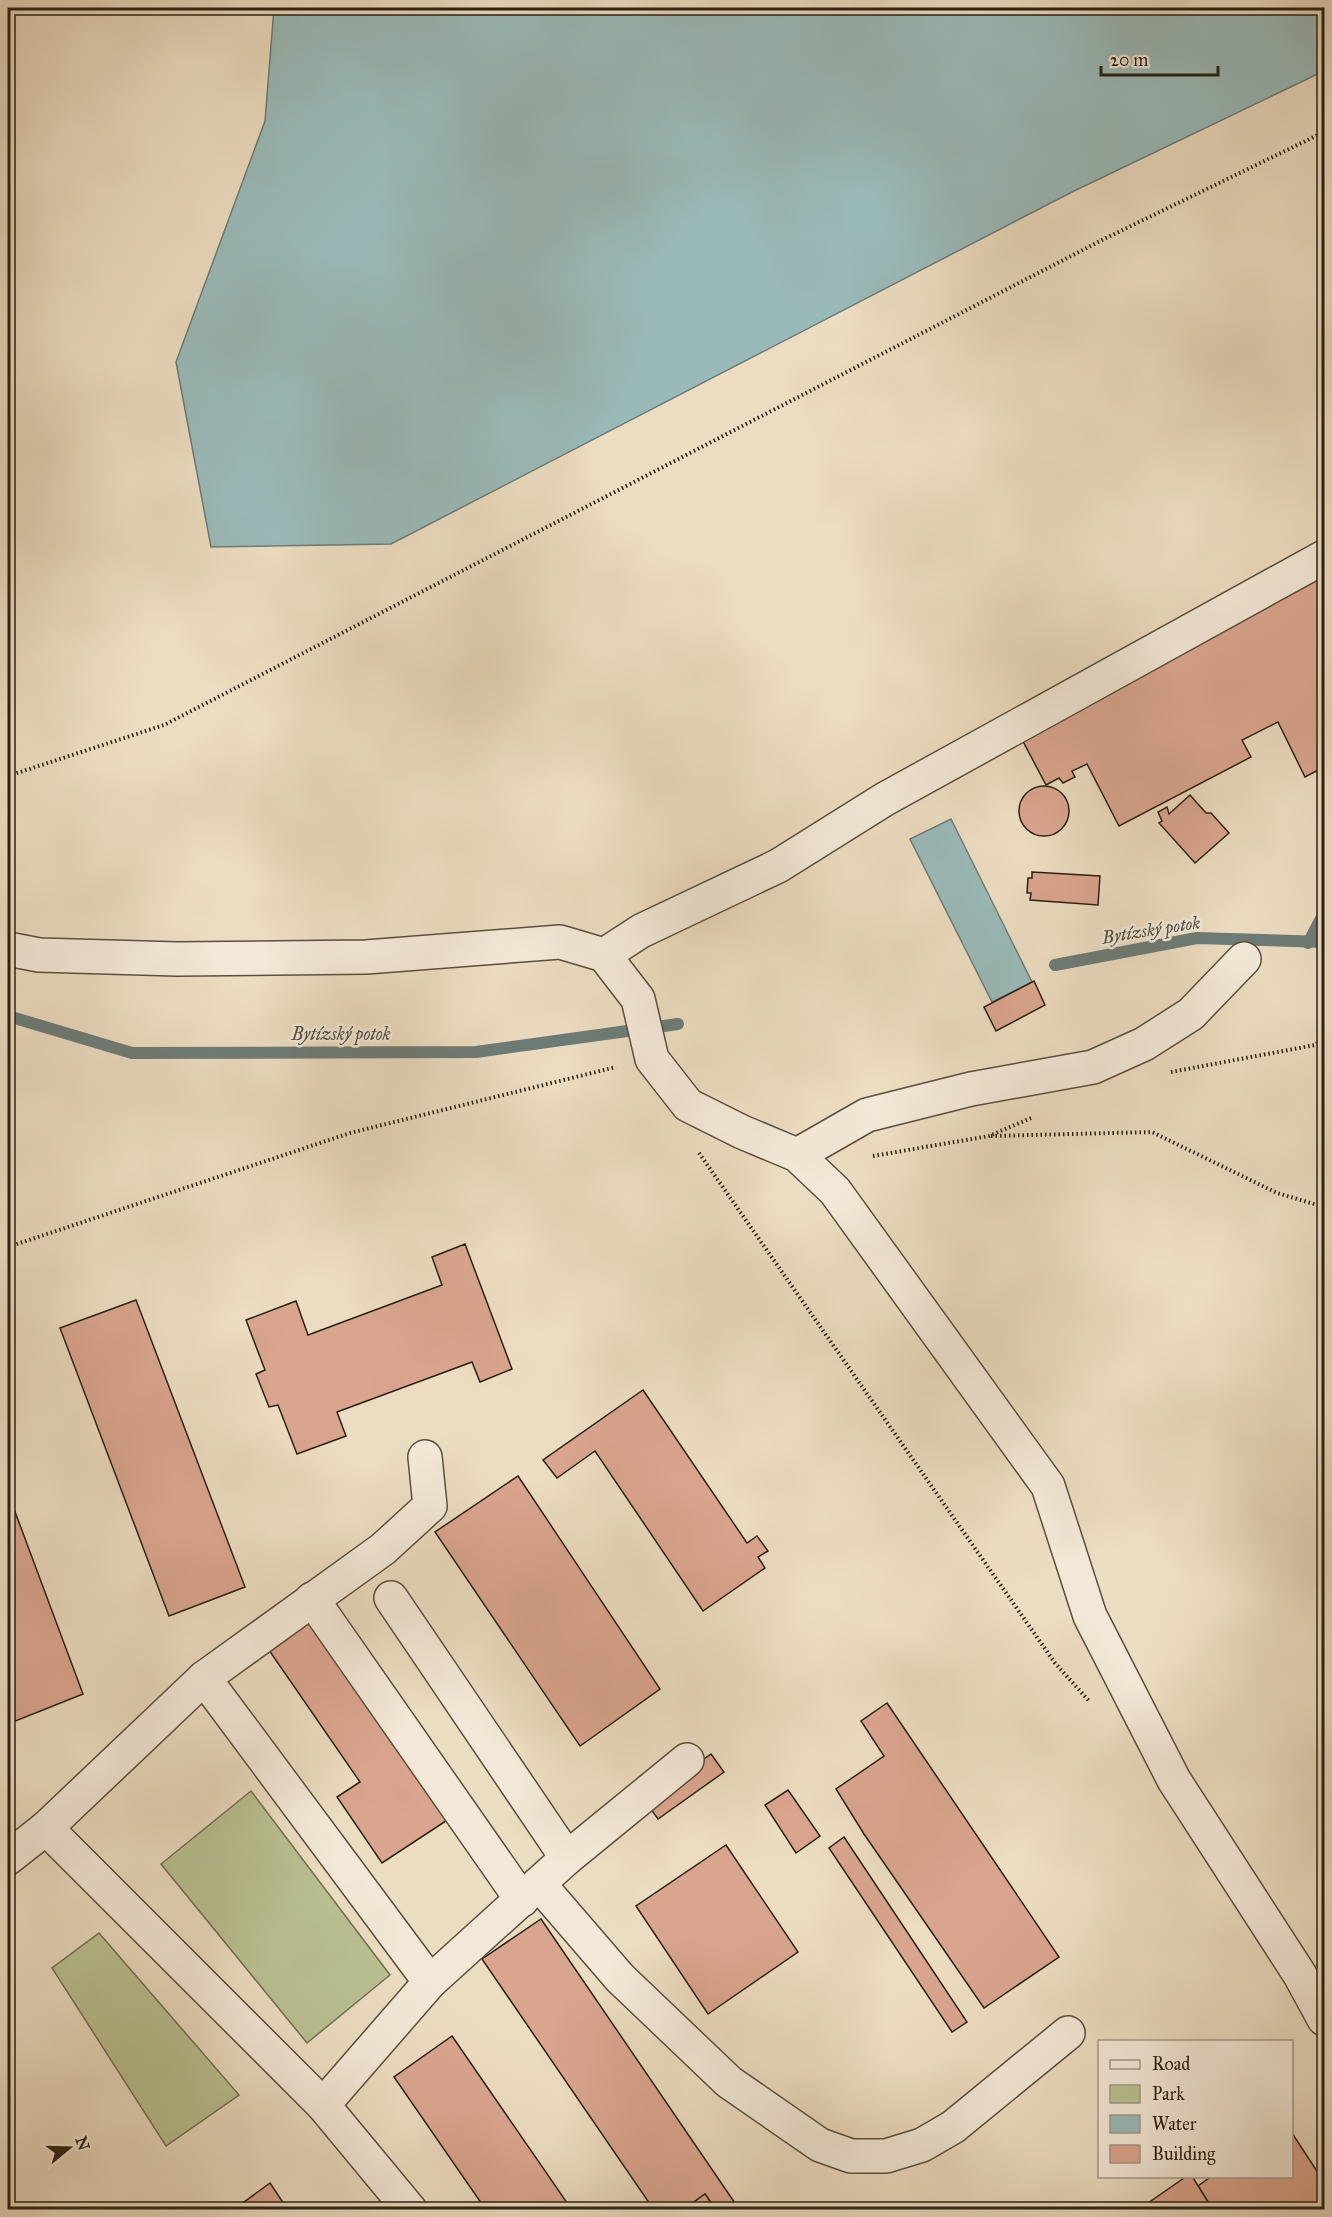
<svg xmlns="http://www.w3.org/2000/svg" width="1332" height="2217" viewBox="0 0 1332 2217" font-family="'IM FELL Great Primer',serif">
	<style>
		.green { fill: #b9c092; stroke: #717053; stroke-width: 1.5 }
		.water { fill: #9abab9; stroke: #6d7c77; stroke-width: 1.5 }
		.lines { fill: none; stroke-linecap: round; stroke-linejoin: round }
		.stream { stroke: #6d7c77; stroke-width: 12 }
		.building { fill: #daa58f; stroke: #292014; stroke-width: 1.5 }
		.minor-casing { stroke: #5a4f3f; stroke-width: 36 }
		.path { stroke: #292014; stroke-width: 4; stroke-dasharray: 1.5 3; stroke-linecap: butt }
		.minor { stroke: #f3e8d7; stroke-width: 33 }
		.labels { text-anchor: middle; stroke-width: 5; stroke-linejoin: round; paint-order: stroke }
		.water-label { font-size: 18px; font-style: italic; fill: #4b4e46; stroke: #f3e8d7 }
	</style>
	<rect width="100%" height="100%" fill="#ecdcc1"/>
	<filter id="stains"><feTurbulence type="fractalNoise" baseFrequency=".00333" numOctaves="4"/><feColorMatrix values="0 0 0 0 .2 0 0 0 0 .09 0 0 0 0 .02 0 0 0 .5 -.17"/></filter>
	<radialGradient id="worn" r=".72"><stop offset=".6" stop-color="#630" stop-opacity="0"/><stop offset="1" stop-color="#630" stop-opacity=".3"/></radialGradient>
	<g class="green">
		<path d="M251,1791L390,1975L307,2043L161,1864Z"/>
		<path d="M99,1933L239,2095L166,2146L52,1968Z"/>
	</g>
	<g class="water">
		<path d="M274,8H1324V71L1072,192L391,544L211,547L176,362L265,121Z"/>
		<path d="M951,819L1032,982L992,1002L910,839Z"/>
	</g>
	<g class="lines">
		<g class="stream">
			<path d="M1308,943L1324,913"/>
			<path d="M1055,965L1197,938L1324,942"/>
			<path d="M8,1016L132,1053L476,1052L678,1024"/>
		</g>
	</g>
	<g class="building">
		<path d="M1324,576V767L1305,777L1278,722L1242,740L1251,757L1119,826L1087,764L1072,771L1075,777L1063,783L1059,778L1046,785L1017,730L1177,652Z"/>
		<circle cx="1044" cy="811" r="25"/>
		<path d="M1190,795L1206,813H1211L1229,833L1195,863L1159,823L1162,821L1158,812L1167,807L1169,814Z"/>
		<path d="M1032,872L1100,876L1098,905L1030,900L1031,893H1027L1028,878H1032Z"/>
		<path d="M1034,981L1045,1005L996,1031L984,1007Z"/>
		<path d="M465,1244L512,1369L480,1382L472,1362L337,1412L346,1436L297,1454L278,1405L269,1407L256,1374L265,1370L246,1320L296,1301L308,1335L442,1285L432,1257Z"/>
		<path d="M136,1300L245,1587L169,1616L60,1328Z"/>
		<path d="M643,1390L747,1543L757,1536L768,1551L758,1557L765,1568L703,1611L595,1451L557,1478L543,1460Z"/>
		<path d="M518,1476L660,1689L580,1746L435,1532Z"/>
		<path d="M8,1493L83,1694L8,1724Z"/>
		<path d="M309,1615L449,1819L382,1863L337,1797L360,1782L262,1640Z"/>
		<path d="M887,1703L1059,1957L984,2008L864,1834L836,1789L884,1756L861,1721Z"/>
		<path d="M711,1754L724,1772L658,1819L645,1801Z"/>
		<path d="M788,1790L820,1836L796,1853L765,1805Z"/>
		<path d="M844,1837L967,2022L952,2032L829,1848Z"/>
		<path d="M726,1845L798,1952L708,2014L636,1906Z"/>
		<path d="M541,1919L739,2209L738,2210H716L705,2194L683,2210H654L482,1959Z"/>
		<path d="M452,2036L572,2210H486L394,2077Z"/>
		<path d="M1292,2133L1324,2182V2210H1213L1198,2186L1212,2176H1292Z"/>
		<path d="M1187,2176H1192L1213,2210H1138Z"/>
		<path d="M270,2183L288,2210H233Z"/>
		<path d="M705,2194L716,2210H683Z"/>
	</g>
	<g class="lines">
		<g class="minor-casing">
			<g id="minor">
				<path d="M8,949L39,955L177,959L366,957L560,942L604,955L638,999L652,1059L688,1105L742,1132L797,1155L835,1191L1048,1486L1090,1616L1174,1780L1300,1975L1324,2019"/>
				<path d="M604,955L641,931L778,866L885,799L1324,557"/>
				<path d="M797,1155L867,1115L971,1089L1093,1067L1144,1044L1191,1014L1244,959"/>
				<path d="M391,1598L567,1858"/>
				<path d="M312,1599L522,1900"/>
				<path d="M204,1678L430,1982L323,2105"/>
				<path d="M46,1828L204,1678L383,1549L430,1506L425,1457"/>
				<path d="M8,1858L46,1828L323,2105L410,2210"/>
				<path d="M539,1884L620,1978L729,2082L820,2145L851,2156H886L922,2145L953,2127L1068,2033"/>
				<path d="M430,1982L567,1858L687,1760"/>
			</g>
		</g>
		<g class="path">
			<path d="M8,776L164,725L1102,240L1324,132"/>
			<path d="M1171,1072L1315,1045L1324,1037"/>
			<path d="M991,1136L1152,1132L1277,1193L1324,1207"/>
			<path d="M699,1153L1055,1663L1090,1702"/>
			<path d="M873,1156L989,1136L1031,1118"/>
			<path d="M8,1247L350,1133L616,1067"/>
		</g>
		<use href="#minor" class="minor"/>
	</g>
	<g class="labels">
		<g class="water-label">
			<text transform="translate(1151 930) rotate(-9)" y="6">Bytízský potok</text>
			<text x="341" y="1040">Bytízský potok</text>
		</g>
	</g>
	<rect width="1332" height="2217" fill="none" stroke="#ecdcc1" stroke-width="30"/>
	<rect x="9" y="9" width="1314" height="2199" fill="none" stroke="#292014" stroke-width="3"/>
	<rect x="15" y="15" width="1302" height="2187" fill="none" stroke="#292014" stroke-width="1.5"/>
	<rect x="1098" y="2040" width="195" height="138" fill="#f3e8d7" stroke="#a29889" stroke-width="1.5"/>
	<rect x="1110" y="2060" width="30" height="9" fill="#f3e8d7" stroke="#a29889" stroke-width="1.5"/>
	<text x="1152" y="2070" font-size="18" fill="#292014">Road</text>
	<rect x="1110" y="2085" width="30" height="18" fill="#b9c092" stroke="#a29889" stroke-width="1.5"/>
	<text x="1152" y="2100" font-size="18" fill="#292014">Park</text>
	<rect x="1110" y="2115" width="30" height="18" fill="#9abab9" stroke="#a29889" stroke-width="1.5"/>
	<text x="1152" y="2130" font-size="18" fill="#292014">Water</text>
	<rect x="1110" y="2145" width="30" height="18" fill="#daa58f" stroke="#a29889" stroke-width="1.5"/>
	<text x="1152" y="2160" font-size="18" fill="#292014">Building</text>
	<g transform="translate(69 2148) rotate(71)" stroke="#f3e8d7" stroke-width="4.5" paint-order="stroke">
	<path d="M0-4.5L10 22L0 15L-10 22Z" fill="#292014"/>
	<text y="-9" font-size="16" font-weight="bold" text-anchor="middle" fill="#292014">N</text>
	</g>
	<path d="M1101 66v9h117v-9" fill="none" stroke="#292014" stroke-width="3"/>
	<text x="1110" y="66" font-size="18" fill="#292014" stroke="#f3e8d7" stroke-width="4.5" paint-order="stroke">20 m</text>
	<rect width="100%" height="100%" filter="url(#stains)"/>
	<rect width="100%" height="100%" fill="url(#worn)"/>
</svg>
